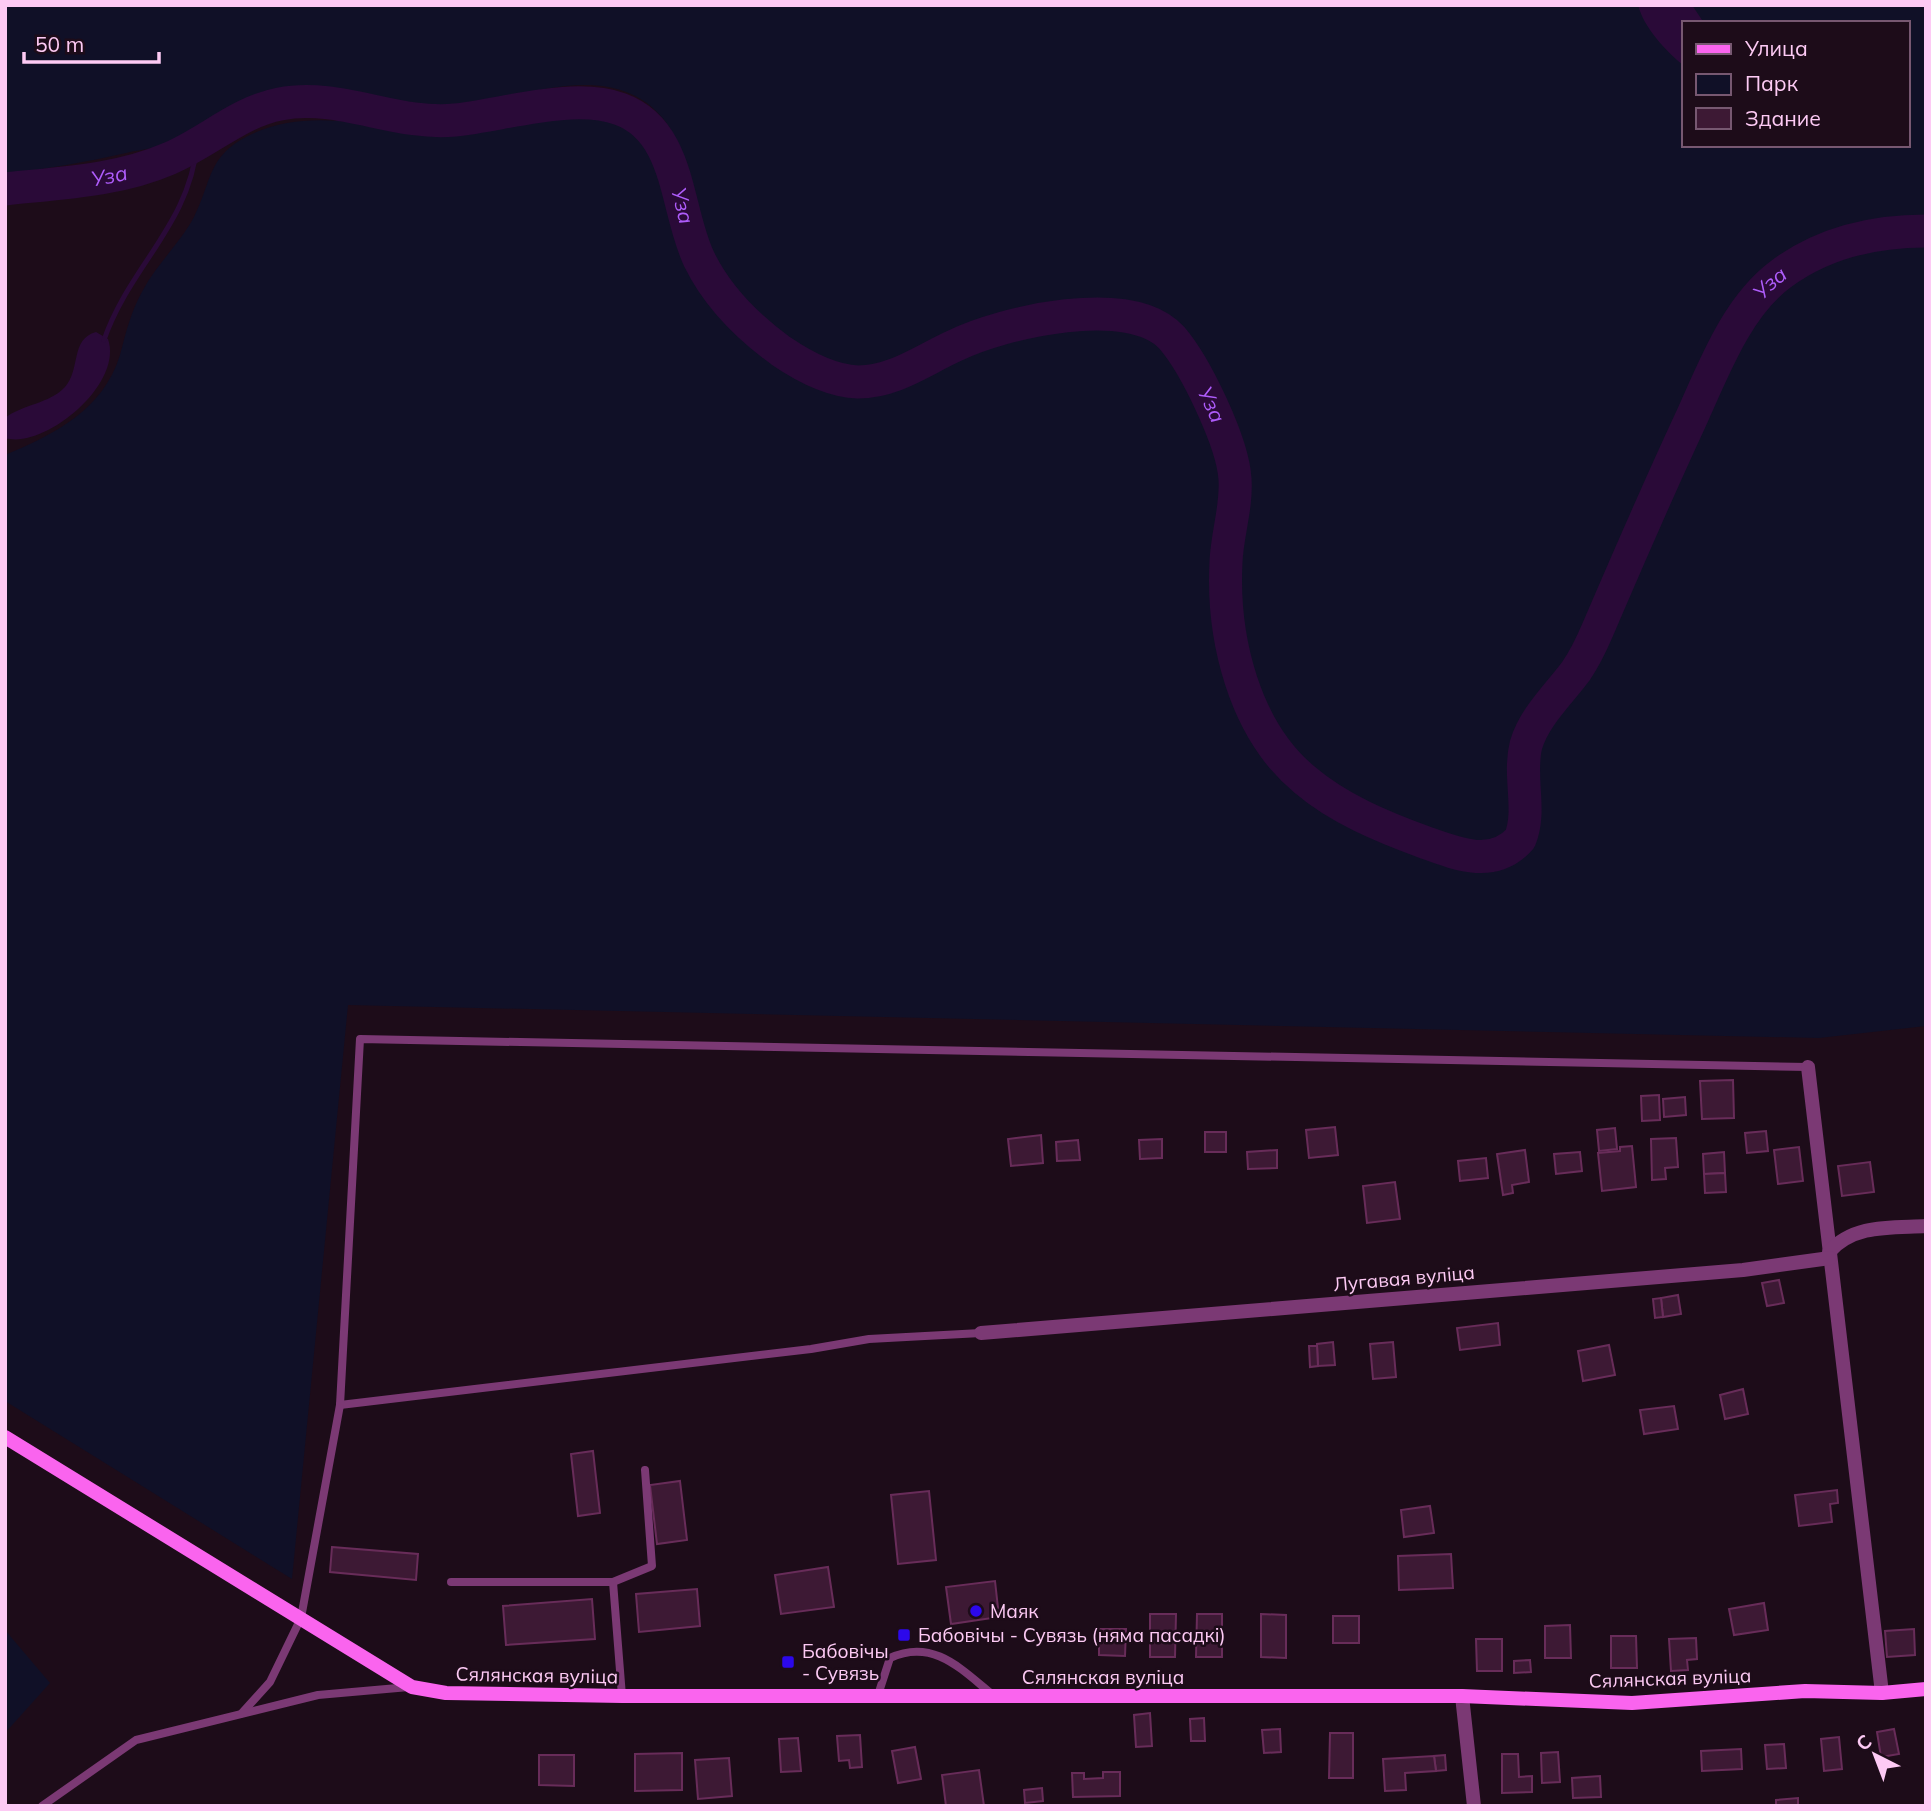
<svg xmlns="http://www.w3.org/2000/svg" width="1931" height="1811" viewBox="0 0 1931 1811" font-family="Mulish,sans-serif">
	<style>
		.green { fill: #101027; fill-rule: evenodd }
		.water { fill: #2a0a38 }
		.lines { fill: none; stroke-linecap: round; stroke-linejoin: round }
		.stream { stroke: #2a0a38; stroke-width: 5 }
		.river { stroke: #2a0a38; stroke-width: 33 }
		.building { fill: #3d1934; stroke: #682c59; stroke-width: 2 }
		.lane { stroke: #7b3974; stroke-width: 8 }
		.street { stroke: #7b3974; stroke-width: 14 }
		.secondary { stroke: #fa64ee; stroke-width: 14 }
		.poi-dot { fill: #2c08eb; stroke: #1d0c19; stroke-width: 2.5 }
		.labels { text-anchor: middle; stroke-width: 5; stroke-linejoin: round; paint-order: stroke }
		.street-label { font-size: 19px; fill: #fdcaf4; stroke: #1d0c19 }
		.poi-label { font-size: 19px; fill: #fdcaf4; stroke: #1d0c19; text-anchor: start }
		.water-label { font-size: 21px; font-style: italic; fill: #ae5cfa; stroke: #1d0c19 }
	</style>
	<rect width="100%" height="100%" fill="#1d0c19"/>
	<g class="green">
		<path d="M5,5H1926V217C1892,218 1853,219 1822,234C1742,271 1709,350 1674,425C1653,470 1632,515 1612,560C1603,581 1597,603 1587,624C1566,665 1534,699 1516,741C1502,775 1527,813 1497,841C1461,852 1422,829 1390,815C1278,769 1229,684 1237,563C1240,529 1247,495 1240,461C1234,430 1219,403 1204,376C1194,359 1186,338 1171,325C1123,281 1018,308 964,331C927,346 891,374 849,368C821,364 797,349 776,332C752,312 731,290 716,262C686,207 697,124 631,94C571,68 500,107 439,109C385,112 328,81 276,89C239,96 209,124 176,140C161,148 143,149 126,153C86,162 47,169 5,174ZM1684,23H1908V145H1684Z"/>
		<path d="M581,114C680,112 661,232 704,294C729,329 772,360 811,377C835,387 862,394 889,388C915,383 937,367 961,355C1013,330 1120,304 1166,350C1192,377 1226,446 1227,483C1227,513 1217,543 1216,573C1215,653 1237,749 1307,797C1322,808 1340,816 1356,825C1394,844 1442,868 1485,868C1564,868 1522,783 1541,741C1551,717 1572,698 1585,675C1593,663 1600,648 1606,635C1616,610 1625,585 1635,561C1659,505 1688,451 1714,397C1730,364 1744,325 1770,298C1810,257 1870,238 1926,242V1026L1819,1038L348,1005L292,1579L5,1401V455C55,434 103,410 120,355C126,332 131,311 143,290C157,264 180,243 194,217C213,179 207,155 252,134C316,104 384,132 450,132C493,132 539,120 581,114Z"/>
		<path d="M5,1630L50,1683L5,1733Z"/>
	</g>
	<g class="water">
		<path d="M1638,5H1692L1704,23H1684V66C1666,51 1644,28 1638,5Z"/>
		<path d="M96,332L108,339C124,385 43,450 5,438V418C23,404 49,404 65,387C81,369 70,339 96,332Z"/>
	</g>
	<g class="lines">
		<path class="stream" d="M104,340C129,267 190,224 197,144"/>
		<path class="river" id="s1" d="M5,189C60,183 117,181 168,159C207,143 238,112 280,104C338,92 396,126 455,120C504,115 573,92 620,109C681,131 675,209 699,259C717,296 748,327 781,351C803,366 830,381 858,382C894,382 923,360 954,346C1003,322 1131,292 1172,338C1196,366 1233,443 1235,479C1237,507 1227,534 1226,562C1222,638 1244,730 1305,780C1339,809 1383,827 1424,842C1457,854 1493,869 1520,839C1532,810 1518,777 1526,745C1534,717 1559,694 1576,671C1585,658 1592,643 1598,629C1628,559 1658,490 1690,421C1713,371 1736,307 1781,274C1824,242 1873,231 1926,231"/>
	</g>
	<g class="building">
		<path d="M1733,1080L1734,1118L1702,1119L1700,1081Z"/>
		<path d="M1659,1095L1660,1120L1642,1121L1641,1096Z"/>
		<path d="M1685,1097L1686,1115L1664,1117L1663,1099Z"/>
		<path d="M1335,1127L1338,1155L1309,1158L1306,1130Z"/>
		<path d="M1615,1128L1617,1149L1599,1151L1597,1130Z"/>
		<path d="M1766,1131L1768,1151L1747,1153L1745,1133Z"/>
		<rect x="1205" y="1132" width="21" height="20"/>
		<path d="M1041,1135L1043,1163L1011,1166L1008,1139Z"/>
		<path d="M1676,1138L1678,1167L1665,1168L1666,1179L1652,1180L1651,1139Z"/>
		<path d="M1162,1139V1158L1140,1159L1139,1140Z"/>
		<path d="M1078,1140L1080,1160L1057,1161L1056,1142Z"/>
		<path d="M1632,1146L1636,1187L1602,1191L1598,1153L1620,1151V1147Z"/>
		<path d="M1799,1147L1803,1181L1778,1184L1774,1150Z"/>
		<path d="M1277,1150V1168L1248,1169L1247,1152Z"/>
		<path d="M1525,1150L1529,1182L1512,1185L1513,1193L1503,1195L1497,1154Z"/>
		<path d="M1580,1152L1582,1171L1556,1174L1554,1154Z"/>
		<path d="M1724,1152L1725,1173L1704,1174L1703,1154Z"/>
		<path d="M1486,1158L1488,1178L1460,1181L1458,1161Z"/>
		<path d="M1870,1162L1874,1192L1842,1196L1838,1166Z"/>
		<path d="M1725,1173L1726,1192L1705,1193L1704,1174Z"/>
		<path d="M1395,1182L1400,1219L1367,1223L1363,1186Z"/>
		<path d="M1779,1280L1784,1303L1767,1306L1762,1283Z"/>
		<path d="M1678,1295L1681,1314L1663,1317L1661,1298Z"/>
		<path d="M1661,1298L1663,1317L1655,1318L1653,1299Z"/>
		<path d="M1498,1323L1500,1345L1460,1350L1457,1328Z"/>
		<path d="M1333,1342L1335,1365L1318,1366L1317,1344Z"/>
		<path d="M1393,1342L1396,1377L1373,1379L1370,1344Z"/>
		<path d="M1609,1345L1615,1375L1583,1381L1578,1351Z"/>
		<path d="M1309,1346H1317L1318,1366L1310,1367Z"/>
		<path d="M1743,1389L1748,1414L1725,1419L1720,1395Z"/>
		<path d="M1674,1406L1678,1429L1644,1434L1640,1410Z"/>
		<path d="M593,1451L600,1513L578,1516L571,1454Z"/>
		<path d="M680,1481L687,1540L657,1544L650,1485Z"/>
		<path d="M1837,1490L1838,1503L1830,1504L1832,1522L1799,1526L1795,1495Z"/>
		<path d="M929,1491L936,1560L898,1564L891,1495Z"/>
		<path d="M1430,1506L1434,1533L1404,1537L1401,1510Z"/>
		<path d="M332,1547L418,1554L416,1580L330,1572Z"/>
		<path d="M1451,1554L1453,1588L1399,1590L1398,1556Z"/>
		<path d="M828,1567L834,1607L781,1614L775,1575Z"/>
		<path d="M995,1581L999,1617L951,1624L946,1587Z"/>
		<path d="M697,1589L700,1626L639,1632L636,1594Z"/>
		<path d="M592,1599L595,1639L506,1645L503,1606Z"/>
		<path d="M1764,1603L1768,1630L1734,1635L1729,1609Z"/>
		<path d="M1150,1614H1176L1175,1657H1150Z"/>
		<path d="M1197,1614H1222V1657H1196Z"/>
		<path d="M1261,1614L1286,1615V1658L1261,1657Z"/>
		<rect x="1333" y="1616" width="26" height="27"/>
		<path d="M1570,1625L1571,1658H1545V1626Z"/>
		<path d="M1099,1629H1126L1125,1656L1099,1655Z"/>
		<path d="M1914,1629L1915,1655L1887,1657L1885,1631Z"/>
		<path d="M1611,1636H1636L1637,1668H1611Z"/>
		<path d="M1696,1638L1697,1659L1687,1660L1688,1670L1671,1671L1669,1639Z"/>
		<path d="M1476,1639H1502V1671H1477Z"/>
		<path d="M1530,1660L1531,1672L1514,1673V1661Z"/>
		<path d="M1150,1713L1152,1746L1136,1747L1134,1715Z"/>
		<path d="M1204,1718L1205,1741H1191L1190,1719Z"/>
		<path d="M1280,1729L1281,1752L1264,1753L1262,1730Z"/>
		<path d="M1894,1729L1899,1754L1881,1757L1877,1732Z"/>
		<path d="M1330,1733H1353V1778H1329Z"/>
		<path d="M860,1735L862,1767L850,1768L849,1760L839,1761L837,1736Z"/>
		<path d="M1839,1737L1842,1769L1824,1771L1821,1739Z"/>
		<path d="M798,1738L801,1771L781,1772L779,1739Z"/>
		<path d="M1784,1744L1786,1768L1767,1769L1765,1745Z"/>
		<path d="M915,1747L921,1779L898,1783L892,1751Z"/>
		<path d="M1741,1749L1742,1769L1702,1771L1701,1751Z"/>
		<path d="M1558,1752L1560,1782L1542,1783L1541,1753Z"/>
		<path d="M682,1753V1790L635,1791V1754Z"/>
		<path d="M1502,1754H1518L1519,1777L1532,1776V1792L1502,1793Z"/>
		<path d="M539,1755H574V1786L539,1785Z"/>
		<path d="M1445,1755L1446,1770L1436,1771L1434,1756Z"/>
		<path d="M1434,1756L1436,1771L1405,1773L1406,1790L1385,1791L1383,1759Z"/>
		<path d="M729,1758L732,1796L698,1799L695,1760Z"/>
		<path d="M979,1770L984,1806H946L942,1775Z"/>
		<path d="M1103,1772H1120V1796L1073,1797L1072,1773H1084V1779L1103,1778Z"/>
		<path d="M1600,1776L1601,1797L1573,1798L1572,1778Z"/>
		<path d="M1042,1788L1043,1801L1025,1803L1024,1790Z"/>
		<path d="M1798,1798V1806H1776V1800Z"/>
	</g>
	<g class="lines">
		<g class="lane">
			<path d="M340,1405L811,1349L869,1339L981,1333"/>
			<path d="M451,1582H613"/>
			<path d="M878,1695L890,1658C933,1638 961,1669 993,1695"/>
			<path d="M622,1696L613,1582L652,1566L645,1470"/>
			<path d="M242,1713L270,1682L301,1618L340,1405L360,1039L1808,1067"/>
			<path d="M42,1806L136,1740L318,1695L409,1687"/>
		</g>
		<g class="street">
			<path d="M1808,1067L1882,1693"/>
			<path d="M1829,1252C1854,1224 1890,1228 1926,1226"/>
			<path d="M981,1333L1743,1270L1830,1258"/>
			<path d="M1462,1696L1474,1806"/>
		</g>
		<path class="secondary" d="M5,1437L412,1687L446,1693L622,1696H1462L1632,1703L1805,1691L1882,1693L1926,1689"/>
	</g>
	<g class="poi-dot">
		<circle cx="976" cy="1611" r="7"/>
		<rect x="897" y="1628" width="14" height="14" rx="3.5"/>
		<rect x="781" y="1655" width="14" height="14" rx="3.5"/>
	</g>
	<g class="labels">
		<g class="street-label">
			<text transform="translate(1404 1278) rotate(-5)" y="7">Лугавая вуліца</text>
			<text transform="translate(537 1675) rotate(1)" y="7">Сялянская вуліца</text>
			<text x="1103" y="1684">Сялянская вуліца</text>
			<text transform="translate(1670 1678) rotate(-2)" y="7">Сялянская вуліца</text>
		</g>
		<g class="poi-label">
			<text x="990" y="1618">Маяк</text>
			<text x="918" y="1642">Бабовічы - Сувязь (няма пасадкі)</text>
			<text x="802" y="1658">Бабовічы<tspan x="802" dy="22">- Сувязь</tspan></text>
		</g>
		<g class="water-label">
			<text dy="7" stroke="none"><textPath href="#s1" startOffset="105">Уза</textPath></text>
			<text dy="7" stroke="none"><textPath href="#s1" startOffset="756">Уза</textPath></text>
			<text dy="7" stroke="none"><textPath href="#s1" startOffset="2690">Уза</textPath></text>
			<text dy="7" stroke="none"><textPath href="#s1" startOffset="1430">Уза</textPath></text>
		</g>
	</g>
	<rect width="1931" height="1811" fill="none" stroke="#fdcaf4" stroke-width="14"/>
	<rect x="1682" y="21" width="228" height="126" fill="#1d0c19" stroke="#775871" stroke-width="2"/>
	<rect x="1696" y="44" width="35" height="10" fill="#fa64ee" stroke="#775871" stroke-width="2"/>
	<text x="1745" y="56" font-size="21" fill="#fdcaf4">Улица</text>
	<rect x="1696" y="74" width="35" height="21" fill="#101027" stroke="#775871" stroke-width="2"/>
	<text x="1745" y="91" font-size="21" fill="#fdcaf4">Парк</text>
	<rect x="1696" y="108" width="35" height="21" fill="#3d1934" stroke="#775871" stroke-width="2"/>
	<text x="1745" y="126" font-size="21" fill="#fdcaf4">Здание</text>
	<g transform="translate(1875 1755) rotate(318)" stroke="#1d0c19" stroke-width="5" paint-order="stroke">
	<path d="M0-5L12 26L0 18L-12 26Z" fill="#fdcaf4"/>
	<text y="-10" font-size="19" font-weight="bold" text-anchor="middle" fill="#fdcaf4">С</text>
	</g>
	<path d="M24 52v10h135v-10" fill="none" stroke="#fdcaf4" stroke-width="3.5"/>
	<text x="35" y="52" font-size="21" fill="#fdcaf4" stroke="#1d0c19" stroke-width="5" paint-order="stroke">50 m</text>
</svg>
